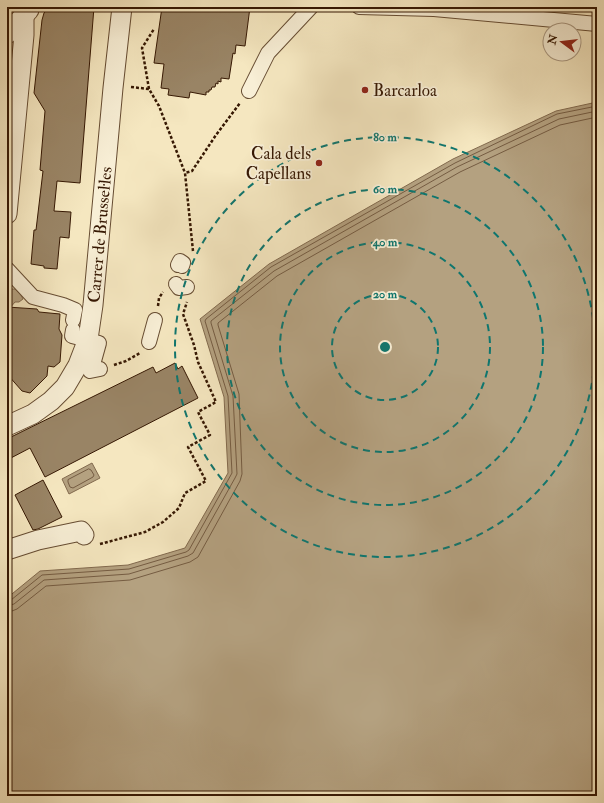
<svg xmlns="http://www.w3.org/2000/svg" width="604" height="803" viewBox="0 0 604 803" font-family="'IM FELL Double Pica',serif">
	<style>
		.water { fill: #b4a180; stroke: #826a4e }
		.lines { fill: none; stroke-linecap: round; stroke-linejoin: round }
		.shore { stroke: #755c42; stroke-width: 1 }
		.building { fill: #998465; stroke: #361803 }
		.pedestrian-casing { stroke: #664c32; stroke-width: 16 }
		.minor-casing { stroke: #664c32; stroke-width: 21 }
		.path { stroke: #361803; stroke-width: 2.5; stroke-dasharray: 3 2; stroke-linecap: butt }
		.pedestrian { stroke: #f8efd6; stroke-width: 14 }
		.minor { stroke: #f8efd6; stroke-width: 19 }
		.ring { fill: none; stroke: #0f766e; stroke-width: 2; stroke-dasharray: 7 5 }
		.poi-dot { fill: #8f2418; stroke: #f8efd6; stroke-width: 1.5 }
		.labels { text-anchor: middle; stroke-width: 3.5; stroke-linejoin: round; paint-order: stroke }
		.poi-label { font-size: 17px; fill: #361803; stroke: #f8efd6; text-anchor: start }
		.street-label { font-size: 17px; fill: #361803; stroke: #f8efd6 }
		.centre { fill: #0f766e; stroke: #f8efd6; stroke-width: 2 }
		.ring-label { font-size: 12px; text-anchor: middle; font-weight: bold; fill: #0f766e; stroke: #f8efd6; stroke-width: 3.5; stroke-linejoin: round; paint-order: stroke }
	</style>
	<rect width="100%" height="100%" fill="#f5e7c0"/>
	<filter id="stains"><feTurbulence type="fractalNoise" baseFrequency=".005" numOctaves="4"/><feColorMatrix values="0 0 0 0 .2 0 0 0 0 .09 0 0 0 0 .02 0 0 0 .5 -.17"/></filter>
	<radialGradient id="worn" r=".72"><stop offset=".6" stop-color="#630" stop-opacity="0"/><stop offset="1" stop-color="#630" stop-opacity=".3"/></radialGradient>
	<g class="water">
		<path d="M597,102V796H7V598L40,571L128,565L185,548L228,473L224,397L200,319L269,264L453,159L556,111Z"/>
		<path d="M11,289H15L21,295L23,299L19,302H15L9,309H7V294Z"/>
		<path d="M92,463L100,478L69,494L62,479Z"/>
	</g>
	<g class="lines">
		<g class="shore">
			<path d="M89,469L91,470L94,475L93,477L73,488L70,487L68,482V480Z"/>
			<path d="M7,601L11,600L42,575L129,569L186,552L189,550L232,473L228,396L205,321L206,319L271,267L455,163L557,114L597,106"/>
			<path d="M7,606L14,604L44,580L129,574L188,556L193,553L235,478L237,474L233,396L211,323V321L274,271L457,167L559,119L597,111"/>
			<path d="M7,612L12,611L17,609L46,586L130,580L190,562L198,557L240,481L242,474L239,394L218,325V323L277,276L460,172L560,125L597,117"/>
		</g>
	</g>
	<g class="building">
		<path d="M49,7H94L80,183L57,181L54,211L71,212L69,238L60,237L57,269L44,268V266L31,264L34,230H36L43,171L40,170L45,111L34,93L42,20L44,13Z"/>
		<path d="M162,7H250L245,46L236,45L235,54L233,53L229,79L221,78V82L218,81V84L216,83L215,87H212L211,90H209V92H206V95L190,92L189,98L168,95L169,89L161,88L164,64L154,63Z"/>
		<path d="M7,307L37,309L39,312L60,314L59,329L62,335L60,362L54,367L48,366L47,376L30,393L22,391L7,374Z"/>
		<path d="M175,363L178,369L182,366L198,398L45,477L30,448L7,460V439L153,367L156,373Z"/>
		<path d="M43,480L62,517L38,529L33,530L15,495Z"/>
	</g>
	<g class="lines">
		<g class="pedestrian-casing">
			<g id="pedestrian">
				<path d="M359,7L434,9L597,24"/>
				<path d="M249,91L268,53L311,7"/>
				<path d="M178,265L180,261L183,263L182,266"/>
				<path d="M7,269L33,297L63,305L75,310L73,320"/>
				<path d="M176,284L179,288L187,287"/>
				<path d="M73,330L72,336L99,343L94,361L90,371L100,369"/>
				<path d="M149,342L155,320"/>
			</g>
		</g>
		<g class="minor-casing">
			<g id="minor">
				<path d="M7,34L29,10"/>
				<path d="M7,214L24,35V15"/>
				<path id="s1" d="M7,426L33,414L51,401L65,387L78,365L88,339L93,305L113,88L122,7"/>
				<path d="M7,550L38,540L81,531L84,535"/>
			</g>
		</g>
		<g class="path">
			<path d="M131,87L149,89L159,106L185,173"/>
			<path d="M149,89L142,48L154,29"/>
			<path d="M193,251L185,173L192,171L216,135L240,103"/>
			<path d="M158,306L159,298L163,292"/>
			<path d="M114,365L126,361L140,353"/>
			<path d="M100,544L145,532L163,522L179,508L185,493L206,481L188,447L210,435L198,412L216,402L198,362L194,345L183,314L187,302"/>
		</g>
		<use href="#pedestrian" class="pedestrian"/>
		<use href="#minor" class="minor"/>
	</g>
	<g class="ring">
		<circle cx="385" cy="347" r="53"/>
		<circle cx="385" cy="347" r="105"/>
		<circle cx="385" cy="347" r="158"/>
		<circle cx="385" cy="347" r="210"/>
	</g>
	<g class="poi-dot">
		<circle cx="365" cy="90" r="4"/>
		<circle cx="319" cy="163" r="4"/>
	</g>
	<g class="labels">
		<g class="poi-label">
			<text x="373" y="96">Barcarloa</text>
			<text x="311" y="159" text-anchor="end">Cala dels<tspan x="311" dy="20">Capellans</tspan></text>
		</g>
		<g class="street-label">
			<text dy="6" stroke="none"><textPath href="#s1" startOffset="229">Carrer de Brussel·les</textPath></text>
		</g>
	</g>
	<circle cx="385" cy="347" r="6" class="centre"/>
	<g class="ring-label">
		<text x="385" y="141">80 m</text>
		<text x="385" y="193">60 m</text>
		<text x="385" y="246">40 m</text>
		<text x="385" y="298">20 m</text>
	</g>
	<rect width="604" height="803" fill="none" stroke="#f5e7c0" stroke-width="24"/>
	<rect x="8" y="8" width="588" height="787" fill="none" stroke="#361803" stroke-width="2"/>
	<rect x="12" y="12" width="580" height="779" fill="none" stroke="#361803"/>
	<g transform="translate(562 42) rotate(285)"><circle r="19" fill="#f8efd6" stroke="#aa9982"/>
	<path d="M0-3L7 15L0 10L-7 15Z" fill="#8f2418"/>
	<text y="-6" font-size="11" font-weight="bold" text-anchor="middle" fill="#361803">N</text>
	</g>
	<rect width="100%" height="100%" filter="url(#stains)"/>
	<rect width="100%" height="100%" fill="url(#worn)"/>
</svg>
